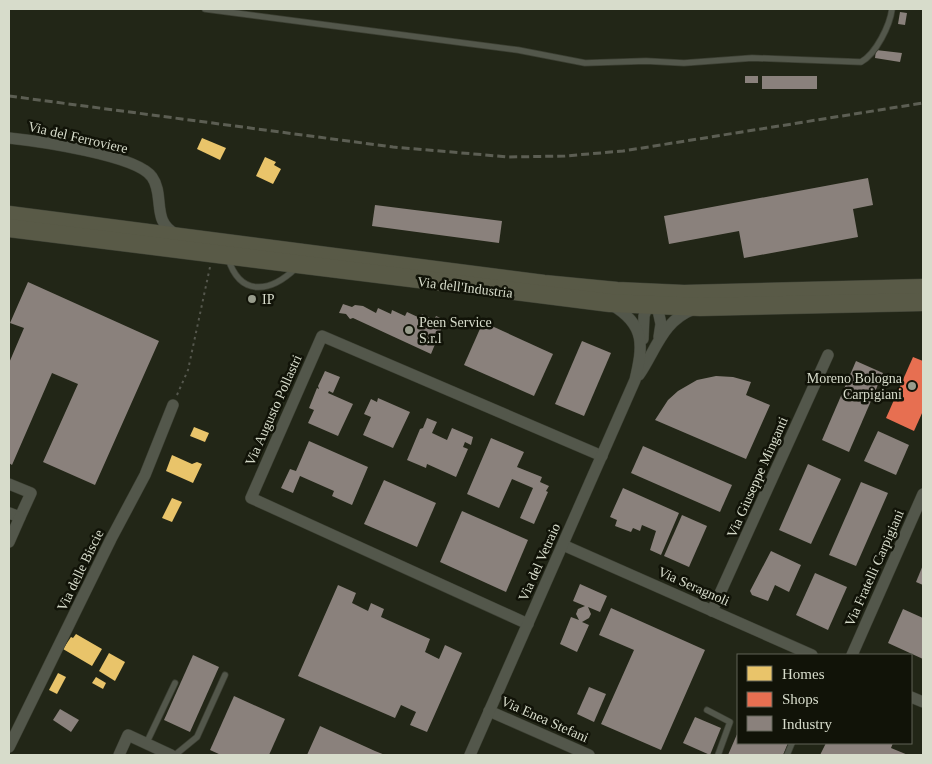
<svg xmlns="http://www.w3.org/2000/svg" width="932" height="764" viewBox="0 0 932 764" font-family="'Times New Roman',serif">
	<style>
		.homes { fill: #e9c46a }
		.shops { fill: #e76f51 }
		.industry { fill: #8a817c }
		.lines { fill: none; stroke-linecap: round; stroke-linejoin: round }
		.lane-casing { stroke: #3d4034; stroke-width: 7 }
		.street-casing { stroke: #3d4034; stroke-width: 12 }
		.primary-casing { stroke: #3d4034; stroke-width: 19 }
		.path { stroke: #55574d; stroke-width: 2; stroke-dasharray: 2.5 4; stroke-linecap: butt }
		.lane { stroke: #53574b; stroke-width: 5.5 }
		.street { stroke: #53574b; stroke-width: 11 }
		.primary { stroke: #595a47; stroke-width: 18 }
		.rail { stroke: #5c5e53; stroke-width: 3; stroke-dasharray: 8 4; stroke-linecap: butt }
		.poi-dot { fill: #989c8c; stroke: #111308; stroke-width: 2 }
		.labels { text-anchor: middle; stroke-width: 5; stroke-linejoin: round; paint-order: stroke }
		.street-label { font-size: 14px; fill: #d7dccb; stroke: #111308 }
		.poi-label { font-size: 14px; fill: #d7dccb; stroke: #111308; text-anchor: start }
	</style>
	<rect width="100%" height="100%" fill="#222617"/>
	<g class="homes">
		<path d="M202,138L226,148L220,160L197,149Z"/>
		<path d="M265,157L276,162L274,165L281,169L273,184L256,176Z"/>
		<path d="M194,427L209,433L205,442L190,436Z"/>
		<path d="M172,455L192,464L197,462L202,464L193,483L166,471Z"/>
		<path d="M172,498L182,502L172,522L162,518Z"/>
		<path d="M76,634L102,649L92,666L63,649L71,637L73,638Z"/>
		<path d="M109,653L125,662L115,681L99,671Z"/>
		<path d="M58,673L66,677L57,694L49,690Z"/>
		<path d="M96,677L106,683L103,689L92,683Z"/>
	</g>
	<path class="shops" d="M913,357L923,361V411L914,431L886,418Z"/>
	<g class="industry">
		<path d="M900,12L907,13L905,25L898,24Z"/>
		<path d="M876,50L902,53L900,62L875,58Z"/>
		<rect x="745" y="76" width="13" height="7"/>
		<rect x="762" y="76" width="55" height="13"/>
		<path d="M868,178L873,205L853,209L858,237L744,258L739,231L669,244L664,216Z"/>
		<path d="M375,205L502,221L499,243L372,226Z"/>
		<path d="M28,282L159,341L95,485L43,462L78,384L52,373L12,465L9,463V363L24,328L10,323Z"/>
		<path d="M343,304L352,307L355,305L363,306L376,313L378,308L391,314L392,310L405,316L407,312L420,318L422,314L434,320L436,316L445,320L431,354L353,318L350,319L346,314L339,313Z"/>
		<path d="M483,322L553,354L534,396L464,365Z"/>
		<path d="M582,341L611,353L584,416L555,404Z"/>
		<path d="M856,361L883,373L849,452L822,440Z"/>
		<path d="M325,371L340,377L333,393L329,391L328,393L353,404L338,436L308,423L314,410L309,408L317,388L319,389L318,386Z"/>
		<path d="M716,376L733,377L751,382L746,395L770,405L746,459L655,420L668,400L678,391L697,380Z"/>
		<path d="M378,398L410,412L393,448L363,435L371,417L364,414L371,399L377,402Z"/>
		<path d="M427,418L437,422L432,433L447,440L452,428L473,437L471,445L465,442L463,447L468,449L456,477L427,464L426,468L407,460L420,429L423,428Z"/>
		<path d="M878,431L909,445L896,475L864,461Z"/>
		<path d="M491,438L524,452L517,467L542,477L540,482L549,486L546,491L548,492L534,524L520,518L533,488L512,479L499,508L467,494Z"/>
		<path d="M309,441L368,467L352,505L332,496L334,491L300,476L293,493L281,488L290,469L296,471Z"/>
		<path d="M643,446L732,485L720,512L631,473Z"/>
		<path d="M808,464L841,479L811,544L779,530Z"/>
		<path d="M384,480L436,503L417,547L364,524Z"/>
		<path d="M861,482L888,493L856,566L829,555Z"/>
		<path d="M623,488L679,513L661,555L650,550L656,531L642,525L640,531L633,528L631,532L615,526L617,520L610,517Z"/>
		<path d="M462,511L528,540L506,592L440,562Z"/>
		<path d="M682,515L707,526L689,567L664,556Z"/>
		<path d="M771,551L801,565L789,592L775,585L768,601L752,595L750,591Z"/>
		<path d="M923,565V585L916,582Z"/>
		<path d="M815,573L847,587L828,630L796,615Z"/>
		<path d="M580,584L607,596L600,612L588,607L591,614L589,618L582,622L589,625L577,652L560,644L571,617L579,620L576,614L578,609L585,606L573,601Z"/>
		<path d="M338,585L356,593L352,603L368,611L371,603L384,609L381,617L430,639L425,652L439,659L445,645L462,653L427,732L410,725L416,712L401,705L395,718L298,676Z"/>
		<path d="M611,608L705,650L661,750L601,724L634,650L599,635Z"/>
		<path d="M903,609L923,618V659L888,643Z"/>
		<path d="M193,655L219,667L190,732L164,720Z"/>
		<path d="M589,687L606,694L594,722L577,714Z"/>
		<path d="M234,696L285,719L269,755H221L210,750Z"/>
		<path d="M60,709L79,720L71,732L53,720Z"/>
		<path d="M695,717L721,728L710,755L683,743Z"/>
		<path d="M320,726L375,751L385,755H307Z"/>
		<path d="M738,732V743H788L783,755H728Z"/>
		<path d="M826,743H893L891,748L908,755H820Z"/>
	</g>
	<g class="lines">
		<g class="lane-casing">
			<g id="lane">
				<path d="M205,9L518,50L585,63L646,61L684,63L752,58L861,62C876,54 890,25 892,9"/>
				<path d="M228,258C240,297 270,293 296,268"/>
				<path d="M707,710L730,722L718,755"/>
				<path d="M146,744L175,683"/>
				<path d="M175,755L197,737L225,675"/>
				<path d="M787,755L792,743"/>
			</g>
		</g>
		<g class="street-casing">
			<g id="street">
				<path d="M9,138C37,141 137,155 152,177C165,195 151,222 176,234"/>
				<path d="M656,301L661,324L659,337"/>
				<path d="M643,339L644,316L650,299"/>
				<path d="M639,375C656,350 663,320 694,309"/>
				<path d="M9,484L31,493L20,517L9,513"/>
				<path d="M9,542L20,517"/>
				<path d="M563,545L812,655"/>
				<path d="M712,611L828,355"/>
				<path d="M528,624L251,498L322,336L602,456"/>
				<path d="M852,655L923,494"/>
				<path d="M911,697L923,702"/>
				<path d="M489,711L589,755"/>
				<path d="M9,747L111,539L145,475L173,405"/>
				<path d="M119,755L128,735L171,755"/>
				<path d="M470,755L635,380C643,346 646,325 612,305"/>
			</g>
		</g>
		<g class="primary-casing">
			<g id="primary">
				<path d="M9,215L544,284L617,291L684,294L923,288"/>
				<path d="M9,228L610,303L700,307L923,302"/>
			</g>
		</g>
		<path class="path" d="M177,395L188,370L210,267"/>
		<use href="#lane" class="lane"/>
		<use href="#street" class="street"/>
		<use href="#primary" class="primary"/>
		<path class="rail" d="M9,96L393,147L509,157L565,156L623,151L923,103"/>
	</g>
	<g class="poi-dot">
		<circle cx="252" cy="299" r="5"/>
		<circle cx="409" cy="330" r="5"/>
		<circle cx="912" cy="386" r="5"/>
	</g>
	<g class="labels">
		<g class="street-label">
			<text transform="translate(78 137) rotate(13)" y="5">Via del Ferroviere</text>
			<text transform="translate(465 287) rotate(7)" y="5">Via dell'Industria</text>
			<text transform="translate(273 410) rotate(-66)" y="5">Via Augusto Pollastri</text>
			<text transform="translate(757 477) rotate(-66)" y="5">Via Giuseppe Minganti</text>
			<text transform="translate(539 562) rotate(-66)" y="5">Via del Vetraio</text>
			<text transform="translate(874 568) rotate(-66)" y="5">Via Fratelli Carpigiani</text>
			<text transform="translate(80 570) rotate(-64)" y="5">Via delle Biscie</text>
			<text transform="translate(694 586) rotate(24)" y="5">Via Seragnoli</text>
			<text transform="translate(545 719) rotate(24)" y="5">Via Enea Stefani</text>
		</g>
		<g class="poi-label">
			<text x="262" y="304">IP</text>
			<text x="419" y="327">Peen Service<tspan x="419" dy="16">S.r.l</tspan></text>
			<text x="902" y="383" text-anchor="end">Moreno Bologna<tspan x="902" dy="16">Carpigiani</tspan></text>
		</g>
	</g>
	<rect width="932" height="764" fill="none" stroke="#d7dccb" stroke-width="20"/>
	<rect x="737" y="654" width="175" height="90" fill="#111308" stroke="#606356"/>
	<rect x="747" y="666" width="25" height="15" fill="#e9c46a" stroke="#606356"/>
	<text x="782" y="679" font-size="15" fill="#d7dccb">Homes</text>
	<rect x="747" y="692" width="25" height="15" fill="#e76f51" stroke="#606356"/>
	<text x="782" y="704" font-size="15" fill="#d7dccb">Shops</text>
	<rect x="747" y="716" width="25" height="15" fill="#8a817c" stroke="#606356"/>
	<text x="782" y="729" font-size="15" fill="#d7dccb">Industry</text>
</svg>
